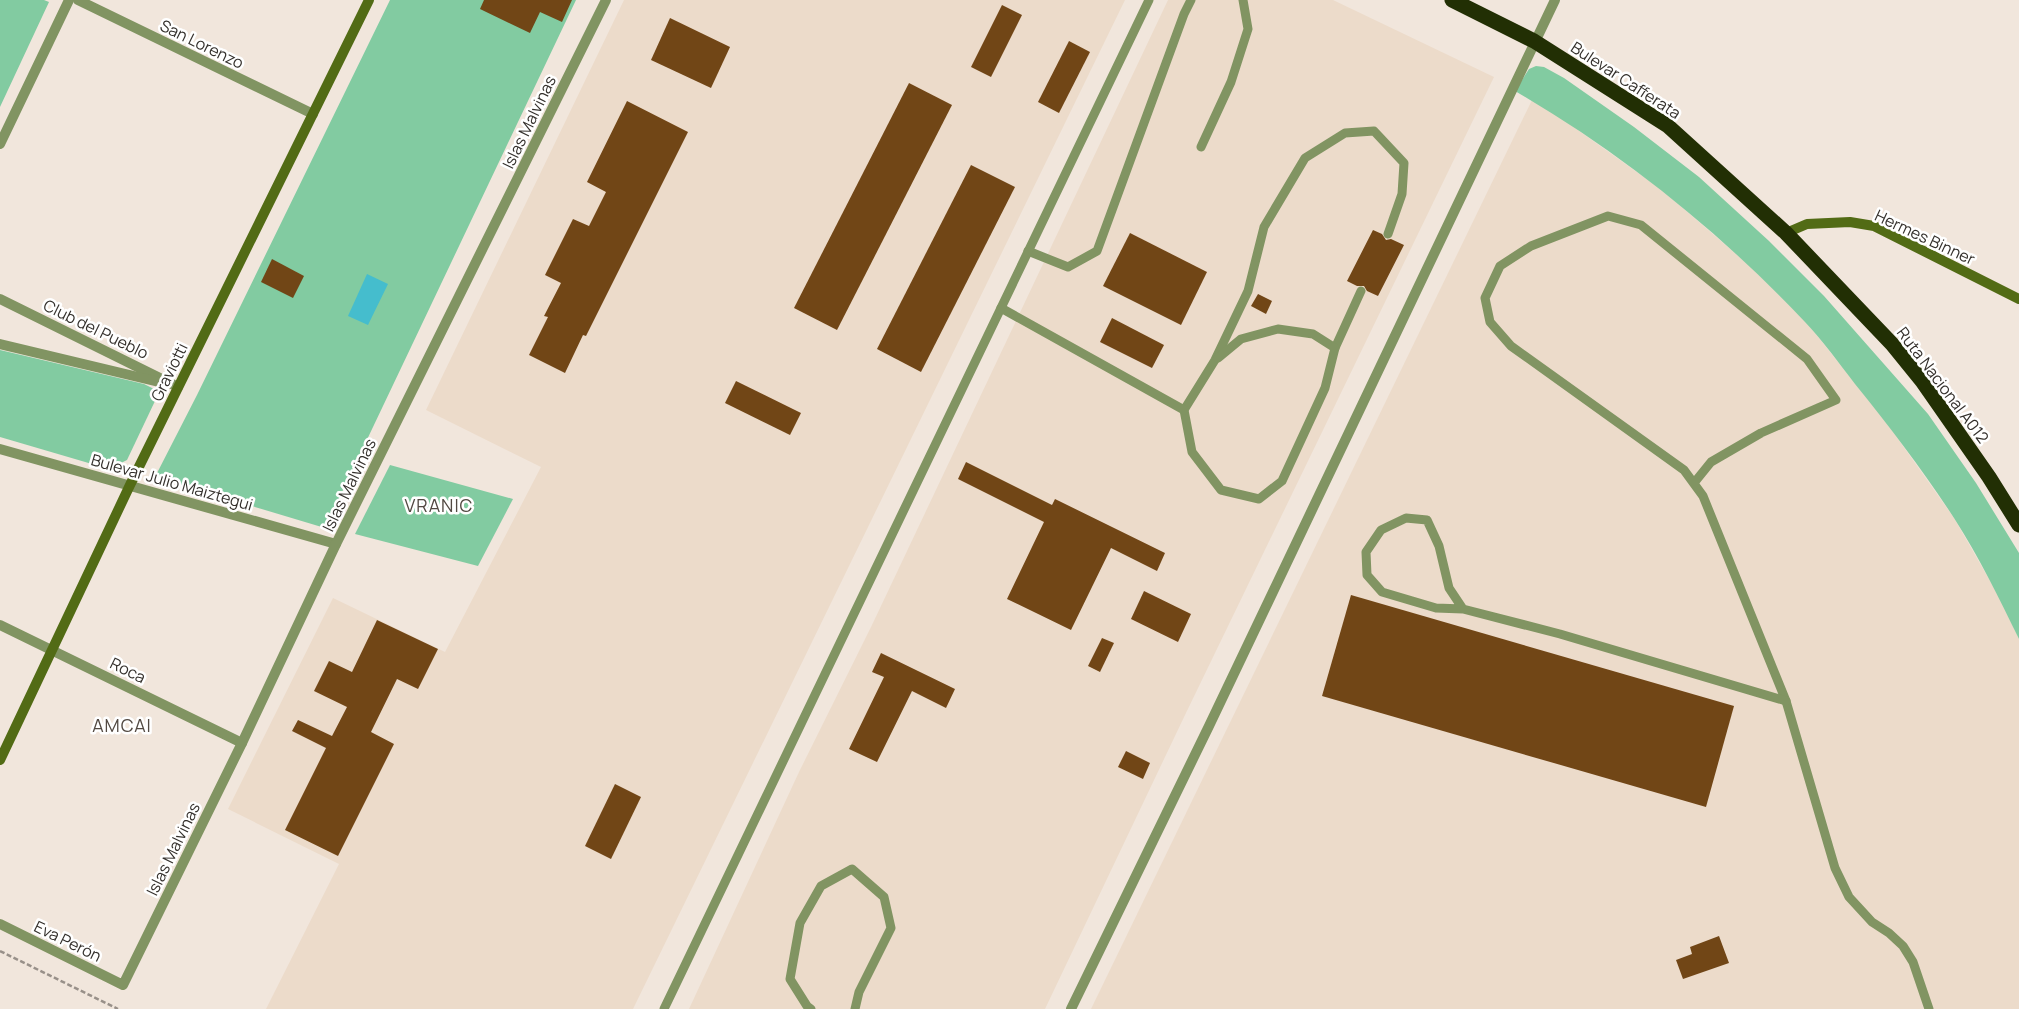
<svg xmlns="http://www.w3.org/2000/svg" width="2019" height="1009" viewBox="0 0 2019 1009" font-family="Manrope,sans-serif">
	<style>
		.industrial { fill: #ecdbca }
		.green { fill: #82cba1 }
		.water { fill: #45bdcd }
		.building { fill: #714616 }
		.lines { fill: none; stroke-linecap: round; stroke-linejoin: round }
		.path { stroke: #989089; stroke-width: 2.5; stroke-dasharray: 5 2.5; stroke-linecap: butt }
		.lane { stroke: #819462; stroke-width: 9 }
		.street { stroke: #819462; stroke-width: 10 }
		.secondary { stroke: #526b15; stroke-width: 10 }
		.highway { stroke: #222f04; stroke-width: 15 }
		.labels { text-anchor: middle; stroke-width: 5; stroke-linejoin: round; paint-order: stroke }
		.street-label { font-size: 16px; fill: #34302c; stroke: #fff }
		.neighbourhood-label { font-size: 18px; letter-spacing: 1px; fill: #524942; stroke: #fff }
	</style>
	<rect width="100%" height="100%" fill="#f1e6dc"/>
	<g class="industrial">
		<path d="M624,0H1125L633,1009H266L339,864L228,809L333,598L445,652L541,467L426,410Z"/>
		<path d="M1168,0H1333L1494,77L1185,715L1045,1009H689L799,772L872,625Z"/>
		<path d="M1532,100L1554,113L1662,190L1751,267L1807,323L1886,422L1954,518L1998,595L2019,639V1009H1091Z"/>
	</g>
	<g class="green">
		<path d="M0,0H44L49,2L0,107Z"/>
		<path d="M390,0H576L325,528L155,477L197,395Z"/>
		<path d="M1536,66L1544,67L1564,78L1634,127L1699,177L1769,241L1824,296L1928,414L1976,483L2019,553V639C1999,598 1979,557 1954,518C1924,472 1890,427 1855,384C1839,363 1823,341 1805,322C1720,232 1622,153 1515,91L1529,69Z"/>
		<path d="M0,350L144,384L154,389L155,401L127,460L115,466L92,464L0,437Z"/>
		<path d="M390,465L513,499L478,566L355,534Z"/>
	</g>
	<path class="water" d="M367,274L388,284L368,325L348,316Z"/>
	<g class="building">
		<path d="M484,0H572L562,22L540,12L530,33L480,9Z"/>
		<path d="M1002,5L1022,15L991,77L971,67Z"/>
		<path d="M670,18L730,47L711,88L651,60Z"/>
		<path d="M1069,41L1090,52L1059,113L1038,102Z"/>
		<path d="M909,83L952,105L837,330L794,308Z"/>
		<path d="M627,101L688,132L586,336L583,335L565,373L529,355L548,317L544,316L561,283L545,275L573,219L589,226L606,192L587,182Z"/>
		<path d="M971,165L1015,187L921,372L877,349Z"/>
		<path d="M1373,230L1382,234L1386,240L1391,239L1404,245L1378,296L1367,291L1364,286H1357L1347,281Z"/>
		<path d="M1130,233L1207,272L1181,325L1103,286Z"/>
		<path d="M272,259L304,276L293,298L261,282Z"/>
		<path d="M1258,294L1272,301L1266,314L1251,306Z"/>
		<path d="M1112,318L1164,345L1152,368L1100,342Z"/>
		<path d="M736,381L801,413L790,435L725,403Z"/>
		<path d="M966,462L1052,505L1055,499L1165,553L1157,571L1111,548L1071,630L1007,599L1044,522L958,479Z"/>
		<path d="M1144,591L1191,614L1178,642L1131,619Z"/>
		<path d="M1351,595L1734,706L1706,807L1322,696Z"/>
		<path d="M377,620L438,649L418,689L397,679L371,732L394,744L338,856L285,830L326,748L292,731L298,720L332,736L347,707L314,691L329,661L352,672Z"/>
		<path d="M1102,638L1114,643L1100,672L1088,666Z"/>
		<path d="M881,653L955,689L946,708L912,691L877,762L849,749L884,677L872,672Z"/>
		<path d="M1126,751L1150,763L1143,779L1118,767Z"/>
		<path d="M615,784L641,797L611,859L585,846Z"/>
		<path d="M1719,936L1729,963L1683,979L1676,960L1692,954L1690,947Z"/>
	</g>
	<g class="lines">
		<path class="path" d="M0,951L118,1009"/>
		<g class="lane">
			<path d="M1201,147L1231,82L1248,29L1243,0"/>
			<path d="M1028,251L1068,267L1097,251L1184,14L1191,0"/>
			<path d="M1361,291L1335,348L1325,388L1282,481L1259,499L1221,490L1192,452L1184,410L1215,360L1248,291L1264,227L1305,158L1345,133L1374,131L1404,163L1402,194L1388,234"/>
			<path d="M1001,308L1184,410"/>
			<path d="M1218,358L1241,339L1278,329L1313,334L1335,348"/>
			<path d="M1694,483L1711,462L1761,433L1836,400L1807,359L1641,225L1608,216L1531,246L1500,266L1485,298L1490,322L1511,346L1684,470L1703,496L1786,701L1835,868L1849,897L1872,922L1889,933L1903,946L1913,962L1929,1009"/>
			<path d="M1463,609L1449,588L1439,546L1427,520L1406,518L1381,530L1366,552L1367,575L1382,592L1436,608L1463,609L1560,634L1786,701"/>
			<path d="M664,1009L1149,0"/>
			<path d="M811,1009L807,1006L790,979L800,923L821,886L852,869L884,897L891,928L859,992L855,1009"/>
		</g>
		<g class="street">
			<path d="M78,0L313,114"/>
			<path d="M0,144L69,0"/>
			<path d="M0,299L178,387"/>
			<path d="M0,344L159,382"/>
			<path d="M0,449L336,544"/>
			<path d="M0,625L242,743"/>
			<path d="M0,924L123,985L242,743L336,544L606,0"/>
			<path d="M1071,1009L1209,726L1555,0"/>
		</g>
		<g class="secondary">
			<path d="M1786,233L1807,224L1850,222L1874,226L2019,299"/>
			<path d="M0,760L130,485L369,0"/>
		</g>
		<path class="highway" d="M1452,0L1534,41L1668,126L1786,233L1892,344L1922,381L1989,477L2019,525"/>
	</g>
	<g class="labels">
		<g class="street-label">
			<text transform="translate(202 44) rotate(26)" y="6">San Lorenzo</text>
			<text transform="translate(1626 80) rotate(33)" y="6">Bulevar Cafferata</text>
			<text transform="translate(529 122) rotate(-64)" y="6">Islas Malvinas</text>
			<text transform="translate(1925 237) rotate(25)" y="6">Hermes Binner</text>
			<text transform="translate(96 329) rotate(26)" y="6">Club del Pueblo</text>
			<text transform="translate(169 372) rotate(-64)" y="6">Graviotti</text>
			<text transform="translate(1943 385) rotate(53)" y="6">Ruta Nacional A012</text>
			<text transform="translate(172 482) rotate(16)" y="6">Bulevar Julio Maiztegui</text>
			<text transform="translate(349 485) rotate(-64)" y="6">Islas Malvinas</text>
			<text transform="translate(128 670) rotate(26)" y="6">Roca</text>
			<text transform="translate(173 849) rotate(-64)" y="6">Islas Malvinas</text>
			<text transform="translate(68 941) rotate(26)" y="6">Eva Perón</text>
		</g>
		<g class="neighbourhood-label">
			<text x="439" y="512">VRANIC</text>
			<text x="122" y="732">AMCAI</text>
		</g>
	</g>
</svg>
